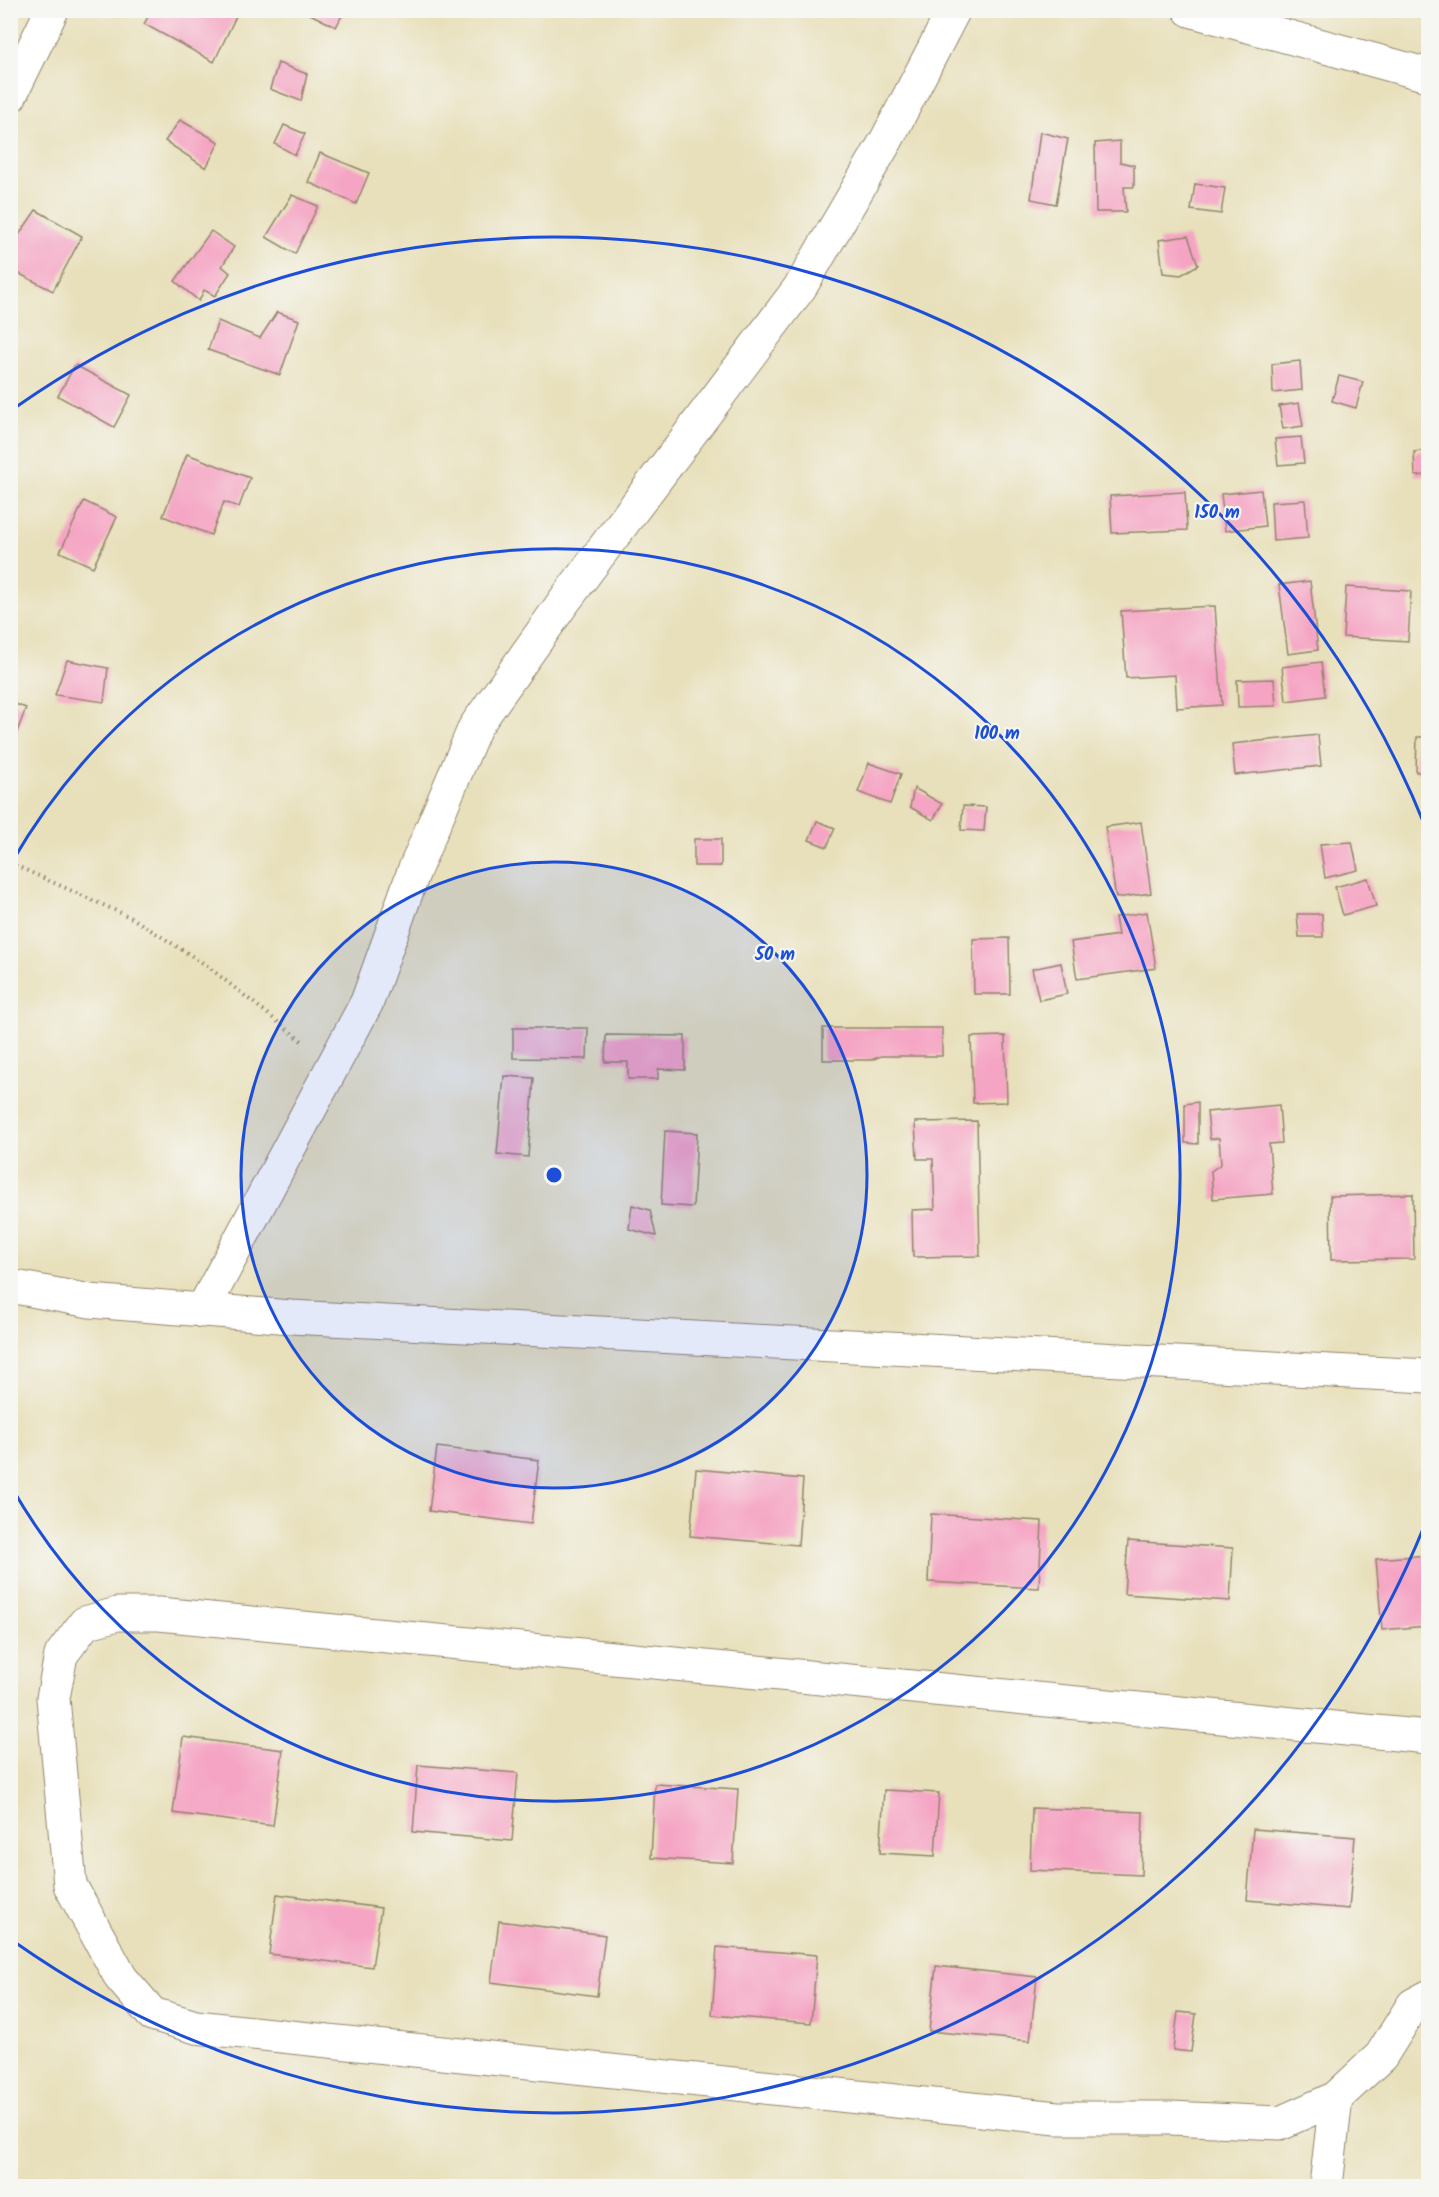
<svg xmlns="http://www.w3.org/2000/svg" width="1439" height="2197" viewBox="0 0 1439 2197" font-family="Kalam,sans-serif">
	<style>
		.building { fill: #f5a4c3 }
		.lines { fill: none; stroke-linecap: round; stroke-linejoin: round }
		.minor-casing { stroke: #92856c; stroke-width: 35 }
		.path { stroke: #92856c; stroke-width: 4; stroke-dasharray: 1.5 4.5; stroke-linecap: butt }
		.minor { stroke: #fff; stroke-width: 33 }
		.ring { fill: none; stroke: #1d4ed8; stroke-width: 3 }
		.centre { fill: #1d4ed8; stroke: #f6f6f2; stroke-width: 3 }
		.ring-label { font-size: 18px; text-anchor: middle; font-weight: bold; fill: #1d4ed8; stroke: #f6f6f2; stroke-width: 4.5; stroke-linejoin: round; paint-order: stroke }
	</style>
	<rect width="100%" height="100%" fill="#f6f6f2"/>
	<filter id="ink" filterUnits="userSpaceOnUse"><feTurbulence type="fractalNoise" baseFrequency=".0167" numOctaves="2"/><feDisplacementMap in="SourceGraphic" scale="12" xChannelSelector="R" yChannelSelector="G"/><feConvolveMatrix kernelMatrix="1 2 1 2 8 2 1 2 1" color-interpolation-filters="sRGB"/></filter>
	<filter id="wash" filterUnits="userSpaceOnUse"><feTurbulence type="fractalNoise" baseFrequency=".008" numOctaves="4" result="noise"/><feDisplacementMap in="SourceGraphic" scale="24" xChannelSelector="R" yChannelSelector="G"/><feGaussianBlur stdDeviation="1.35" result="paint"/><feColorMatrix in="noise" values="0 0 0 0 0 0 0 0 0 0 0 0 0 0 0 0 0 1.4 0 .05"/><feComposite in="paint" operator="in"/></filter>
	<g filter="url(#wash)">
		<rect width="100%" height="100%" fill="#e8e0bb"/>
		<g id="blocks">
			<g class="building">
				<path d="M152,10H239L214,62L144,24Z"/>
				<path d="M309,10H345L336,27L308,13Z"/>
				<path d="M278,63L307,74L301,101L270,89Z"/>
				<path d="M180,120L219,142L206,168L165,141Z"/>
				<path d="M284,125L305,134L295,155L275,144Z"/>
				<path d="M1040,132L1068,139L1056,204L1031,199Z"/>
				<path d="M1120,141V162L1134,165V187H1124L1126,212H1096L1095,143Z"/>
				<path d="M320,153L369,173L356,204L308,182Z"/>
				<path d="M1195,184L1225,188L1221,214L1191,210Z"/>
				<path d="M292,195L318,206L295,254L266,237Z"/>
				<path d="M36,210L82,236L53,291L10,269V248Z"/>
				<path d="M211,231L234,247L222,266L230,273L215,296L204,290L199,301L175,281Z"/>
				<path d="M1188,236L1198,265L1181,275L1163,273L1159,240Z"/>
				<path d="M277,312L299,320L280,375L208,350L218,321L260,338Z"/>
				<path d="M1300,361L1302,390L1273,393L1272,364Z"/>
				<path d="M75,365L131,395L114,427L58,396Z"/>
				<path d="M1339,376L1363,382L1356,408L1332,401Z"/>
				<path d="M1299,403L1303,426L1283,429L1279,406Z"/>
				<path d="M1301,437L1304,463L1278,465L1275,439Z"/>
				<path d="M1428,450V475L1415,476L1414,452Z"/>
				<path d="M187,454L250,478L239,507L224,502L211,535L163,516Z"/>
				<path d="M1261,490L1265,526L1225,531L1221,494Z"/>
				<path d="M1185,492L1187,530L1112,533L1110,496Z"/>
				<path d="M1305,500L1308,538L1273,541L1271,502Z"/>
				<path d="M84,501L117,517L93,567L60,552Z"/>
				<path d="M1310,581L1318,650L1288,654L1279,585Z"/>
				<path d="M1346,587L1411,591L1408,641L1343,637Z"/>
				<path d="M1215,606L1222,705L1177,708L1175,675L1126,678L1121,611Z"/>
				<path d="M67,660L108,668L104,702L55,695Z"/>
				<path d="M1321,662L1325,696L1286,701L1282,667Z"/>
				<path d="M1274,679L1276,706L1238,707L1237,680Z"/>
				<path d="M10,702L26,708L11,748H10Z"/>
				<path d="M1318,735L1321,766L1235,775L1232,744Z"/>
				<path d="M1417,737H1428V772H1416Z"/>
				<path d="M869,763L901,774L890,804L858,792Z"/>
				<path d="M914,788L942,804L933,820L910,807Z"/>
				<path d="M963,806L986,807L984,831L961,830Z"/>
				<path d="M817,821L835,828L827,847L809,840Z"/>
				<path d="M1141,822L1151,893L1116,898L1105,827Z"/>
				<rect x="694" y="839" width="27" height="27"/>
				<path d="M1352,842L1358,870L1325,878L1320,844Z"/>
				<path d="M1368,878L1376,906L1343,915L1335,887Z"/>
				<path d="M1147,912L1156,968L1077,979L1071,942L1118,935L1115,917Z"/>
				<path d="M1297,914H1322L1323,937H1299Z"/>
				<path d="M1009,938L1010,994H974L973,939Z"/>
				<path d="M1061,963L1067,994L1039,1000L1032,969Z"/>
				<path d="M513,1028H588L587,1059L513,1058Z"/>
				<path d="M823,1028H942V1056H881L871,1060H823Z"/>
				<path d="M606,1035L685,1036V1070L658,1069V1079H628V1062H605Z"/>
				<path d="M1005,1036L1007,1102L973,1103L971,1037Z"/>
				<path d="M504,1076L534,1078L528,1157L497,1154Z"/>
				<path d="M1198,1102V1144L1185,1143V1104Z"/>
				<path d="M1279,1105L1282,1143L1269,1144L1273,1194L1213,1199L1211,1171L1221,1164L1219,1138L1210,1139L1207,1112Z"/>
				<path d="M977,1121L980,1256L913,1257L912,1210L935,1209L933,1159H917L915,1122Z"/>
				<path d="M665,1131L697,1133L693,1207L661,1205Z"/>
				<path d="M1413,1194L1414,1259L1331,1260L1330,1196Z"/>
				<path d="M632,1205L650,1210L656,1236L629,1229Z"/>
				<path d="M437,1447L539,1460L531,1524L429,1511Z"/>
				<path d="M696,1469L803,1479L798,1545L690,1536Z"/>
				<path d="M931,1514L1042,1521L1039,1588L928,1582Z"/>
				<path d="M1128,1541L1233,1548L1230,1601L1124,1594Z"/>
				<path d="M1428,1555V1626L1382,1630L1376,1559Z"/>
				<path d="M183,1737L283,1750L273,1826L173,1813Z"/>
				<path d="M418,1765L518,1773L512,1841L413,1832Z"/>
				<path d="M655,1784L738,1789L733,1863L651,1858Z"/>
				<path d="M884,1790L939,1793L935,1856L880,1853Z"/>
				<path d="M1032,1808L1143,1812L1141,1875L1030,1870Z"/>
				<path d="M1253,1829L1355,1837L1349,1909L1247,1900Z"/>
				<path d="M277,1894L381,1908L372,1967L269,1954Z"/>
				<path d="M499,1921L605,1935L597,1996L491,1982Z"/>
				<path d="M717,1947L817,1955L811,2023L712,2015Z"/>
				<path d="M936,1966L1037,1977L1030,2041L929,2031Z"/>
				<path d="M1178,2012L1196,2014L1191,2052L1173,2050Z"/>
			</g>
		</g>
	</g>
	<g filter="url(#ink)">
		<use href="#blocks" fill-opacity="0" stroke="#92856c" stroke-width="1.5"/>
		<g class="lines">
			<g class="minor-casing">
				<g id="minor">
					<path d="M1190,10L1428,75"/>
					<path d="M10,96L52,10"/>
					<path d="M10,1286L90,1301L291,1317L1428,1376"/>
					<path d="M202,1311L367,1002L414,871L475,727L565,600L801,286L887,139L954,10"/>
					<path d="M1428,1737L159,1614H117L85,1623L61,1655L53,1698L70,1885L121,1978L152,2014L196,2027L1057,2118H1171L1280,2123L1336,2098L1381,2056L1413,2005L1428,1997"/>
					<path d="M1326,2186L1336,2098"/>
				</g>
			</g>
			<path class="path" d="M10,863L132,918L206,965L303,1042"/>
			<use href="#minor" class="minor"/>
		</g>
	</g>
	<circle cx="554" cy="1175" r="313" fill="#1d4ed8" fill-opacity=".12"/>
	<g class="ring">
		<circle cx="554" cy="1175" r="313"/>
		<path d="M12 862A626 626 0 1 1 12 1488"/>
		<path d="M1427 1519A938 938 0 0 1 16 1943M16 407A938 938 0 0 1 1427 831"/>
	</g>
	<circle cx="554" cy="1175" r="9" class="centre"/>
	<g class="ring-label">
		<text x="1217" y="518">150 m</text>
		<text x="997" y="739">100 m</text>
		<text x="775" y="960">50 m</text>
	</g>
	<rect width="1439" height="2197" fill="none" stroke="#f6f6f2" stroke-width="36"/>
</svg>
